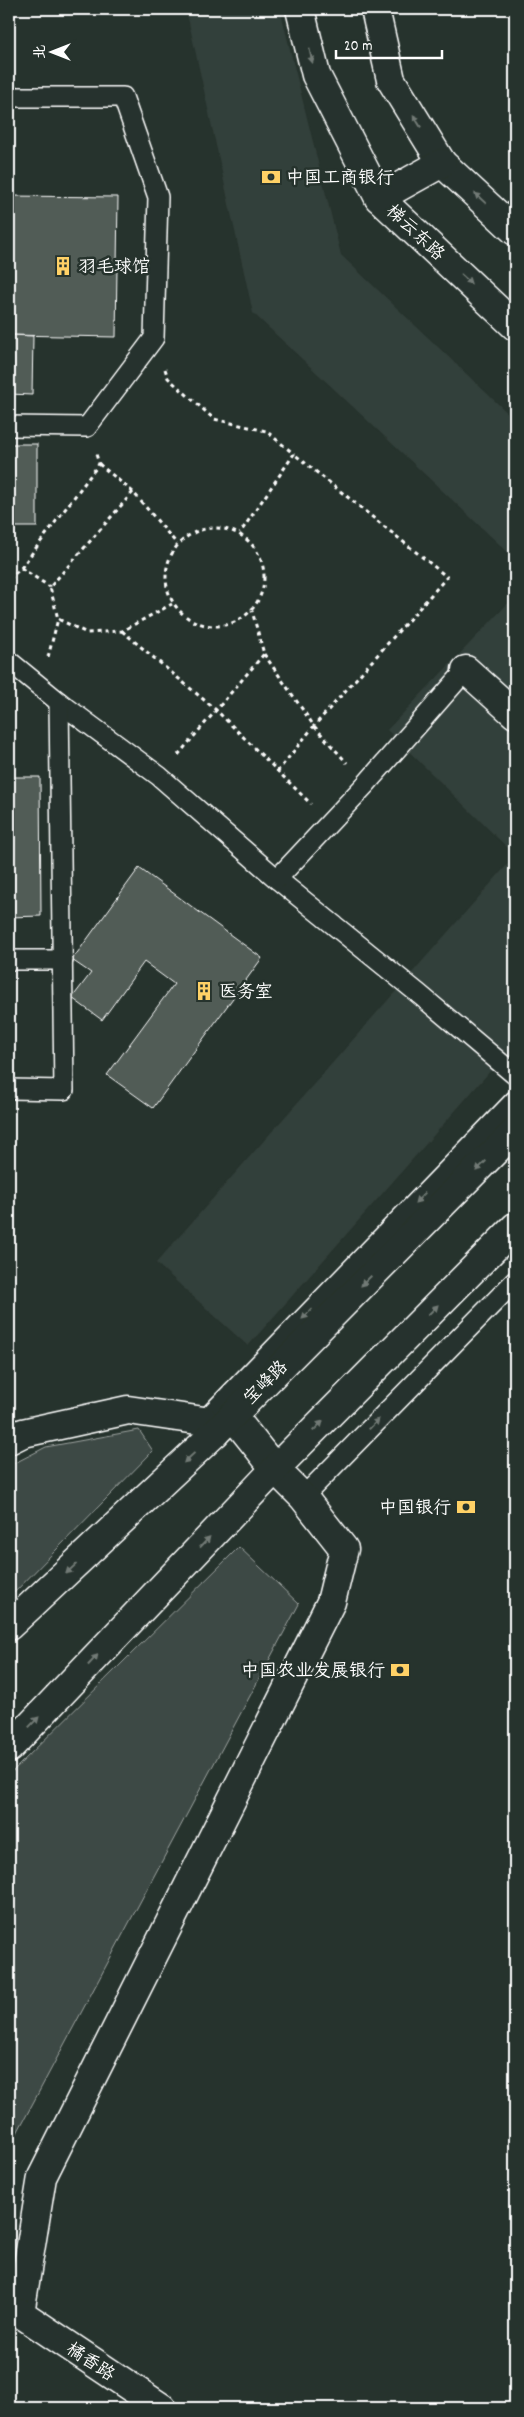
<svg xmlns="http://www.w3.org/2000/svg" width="524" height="2417" viewBox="0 0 524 2417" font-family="Dekko,'LXGW WenKai TC',sans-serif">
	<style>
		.built { fill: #333f3a }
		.green { fill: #3e4944; stroke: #9ea4a2 }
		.building { fill: #515c57; stroke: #fff }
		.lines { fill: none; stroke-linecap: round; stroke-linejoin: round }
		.service-casing { stroke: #fff; stroke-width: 22 }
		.minor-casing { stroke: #fff; stroke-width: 31 }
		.tertiary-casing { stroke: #fff; stroke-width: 31 }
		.secondary-casing { stroke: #fff; stroke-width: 31 }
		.primary-casing { stroke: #fff; stroke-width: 31 }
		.path { stroke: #fff; stroke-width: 3; stroke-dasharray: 4 4; stroke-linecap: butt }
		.service { stroke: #26332d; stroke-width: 19 }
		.minor { stroke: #26332d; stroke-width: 28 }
		.tertiary { stroke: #26332d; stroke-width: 28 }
		.secondary { stroke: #26332d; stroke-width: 28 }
		.primary { stroke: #26332d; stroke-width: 28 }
		.oneway { fill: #727a76 }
		.labels { text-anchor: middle; stroke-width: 5; stroke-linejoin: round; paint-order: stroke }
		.poi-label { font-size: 18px; fill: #fff; stroke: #26332d; text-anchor: start }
		.street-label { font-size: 18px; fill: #fff; stroke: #26332d }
	</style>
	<rect width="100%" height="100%" fill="#26332d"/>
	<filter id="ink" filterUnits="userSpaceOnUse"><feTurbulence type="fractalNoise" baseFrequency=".02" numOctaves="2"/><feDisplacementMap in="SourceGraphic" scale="10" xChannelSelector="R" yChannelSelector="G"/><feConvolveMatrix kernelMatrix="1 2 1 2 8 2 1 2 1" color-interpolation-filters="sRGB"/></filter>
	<g filter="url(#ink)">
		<g class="built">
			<path d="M186,9H280L341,255L515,420V559L253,313Z"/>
			<path d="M515,596V855L387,730Z"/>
			<path d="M515,856V1043L248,1346L156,1263Z"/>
		</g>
		<g class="green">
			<path d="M139,1430L153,1451L9,1598V1466L46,1447Z"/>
			<path d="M239,1547L299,1604L9,2148V1775Z"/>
		</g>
		<g class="building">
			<path d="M9,196L118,197L116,337L9,335Z"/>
			<path d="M9,335L33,336L32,395L9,394Z"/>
			<rect x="9" y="444" width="28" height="83"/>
			<path d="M9,777H40L41,916L9,917Z"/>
			<path d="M139,868L262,958L153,1108L107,1075L174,984L144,962L102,1020L72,998L91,973L72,960Z"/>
		</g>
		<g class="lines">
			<g class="service-casing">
				<g id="service">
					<path d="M9,97H123L158,197L154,338L87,427L9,426"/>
					<path d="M9,661L59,702L159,776L277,879L419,994L515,1075"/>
					<path d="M277,879L366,784L466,670"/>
					<path d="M9,960H63"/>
					<path d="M9,1089L64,1090L59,702"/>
					<path d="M204,1421L515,1100"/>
					<path d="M303,1497L515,1281"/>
				</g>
			</g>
			<g class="minor-casing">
				<path id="minor" d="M466,670L515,714"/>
			</g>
			<g class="tertiary-casing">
				<g id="tertiary">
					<path d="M9,1440L23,1433L128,1410L204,1421L215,1433"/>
					<path d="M20,2313L42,2177L331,1602L344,1549L303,1497L275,1469L232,1415"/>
					<path d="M20,2313L162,2408"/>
				</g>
			</g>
			<g class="secondary-casing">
				<g id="secondary">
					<path d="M300,9L316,75L379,198L515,326"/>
					<path d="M375,9L391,80L442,163L515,231"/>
					<path d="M379,198L442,163"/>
				</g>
			</g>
			<g class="primary-casing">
				<g id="primary">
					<path d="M9,1626L215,1433L515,1131"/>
					<path d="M9,1748L275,1469L515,1227"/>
				</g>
			</g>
			<g class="path">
				<path d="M165,369L168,378L214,419L266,431L294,454L240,533"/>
				<path d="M99,464L133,492L177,544"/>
				<path d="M133,492L50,587L58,619L87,633L122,631L172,604"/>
				<circle cx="215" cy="577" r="49"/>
				<path d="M21,568L50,587"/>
				<path d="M9,579L21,568L99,464L96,454"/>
				<path d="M122,631L216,710L311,804"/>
				<path d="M264,654L314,726L347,763"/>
				<path d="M48,657L58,619"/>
				<path d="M178,755L264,654L252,611"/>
				<path d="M277,772L314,726L447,577L294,454"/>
			</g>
			<use href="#service" class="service"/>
			<use href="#minor" class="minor"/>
			<use href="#tertiary" class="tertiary"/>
			<use href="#secondary" class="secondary"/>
			<use href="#primary" class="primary"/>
		</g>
		<defs><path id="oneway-solid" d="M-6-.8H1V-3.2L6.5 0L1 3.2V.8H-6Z" transform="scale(1.25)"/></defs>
		<g class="oneway">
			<use href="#oneway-solid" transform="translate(311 56) rotate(77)"/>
			<use href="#oneway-solid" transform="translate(417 121) rotate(-122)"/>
			<use href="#oneway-solid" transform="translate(480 198) rotate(-137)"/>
			<use href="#oneway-solid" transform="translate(466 279) rotate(43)"/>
			<use href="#oneway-solid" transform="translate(481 1166) rotate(135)"/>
			<use href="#oneway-solid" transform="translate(420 1198) rotate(134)"/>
			<use href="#oneway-solid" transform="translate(366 1281) rotate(135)"/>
			<use href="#oneway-solid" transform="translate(433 1310) rotate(-45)"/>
			<use href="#oneway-solid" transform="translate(307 1314) rotate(134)"/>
			<use href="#oneway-solid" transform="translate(374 1424) rotate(-46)"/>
			<use href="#oneway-solid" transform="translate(318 1426) rotate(-45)"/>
			<use href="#oneway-solid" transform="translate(189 1458) rotate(137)"/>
			<use href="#oneway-solid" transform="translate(205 1542) rotate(-47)"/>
			<use href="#oneway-solid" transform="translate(71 1569) rotate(137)"/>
			<use href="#oneway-solid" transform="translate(93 1660) rotate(-47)"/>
			<use href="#oneway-solid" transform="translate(34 1722) rotate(-46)"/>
		</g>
	</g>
	<defs>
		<g id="bank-bare" transform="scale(1.5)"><path d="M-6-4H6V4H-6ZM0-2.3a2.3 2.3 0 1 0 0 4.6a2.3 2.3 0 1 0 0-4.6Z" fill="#ffd166" stroke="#26332d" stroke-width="2.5" paint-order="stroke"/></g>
		<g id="building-bare" transform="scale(1.5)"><path d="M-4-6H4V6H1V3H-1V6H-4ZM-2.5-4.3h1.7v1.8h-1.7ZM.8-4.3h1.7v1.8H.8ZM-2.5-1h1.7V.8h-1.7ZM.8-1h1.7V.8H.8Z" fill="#ffd166" stroke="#26332d" stroke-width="2.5" paint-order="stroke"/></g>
	</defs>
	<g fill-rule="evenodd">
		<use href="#bank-bare" x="271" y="177"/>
		<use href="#building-bare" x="63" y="266"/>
		<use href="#building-bare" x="204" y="991"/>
		<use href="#bank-bare" x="466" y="1507"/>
		<use href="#bank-bare" x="400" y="1670"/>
	</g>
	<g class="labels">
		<g class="poi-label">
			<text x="286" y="183">中国工商银行</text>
			<text x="78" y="272">羽毛球馆</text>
			<text x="219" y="997">医务室</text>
			<text x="451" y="1513" text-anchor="end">中国银行</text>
			<text x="385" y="1676" text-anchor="end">中国农业发展银行</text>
		</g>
		<g class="street-label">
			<text transform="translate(416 232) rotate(43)" y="6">梯云东路</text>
			<text transform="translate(265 1382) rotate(-45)" y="6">宝峰路</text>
			<text transform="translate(91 2361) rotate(34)" y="6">橘香路</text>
		</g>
	</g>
	<rect width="524" height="2417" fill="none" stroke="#26332d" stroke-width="30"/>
	<rect x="15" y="15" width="494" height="2387" fill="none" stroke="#fff" stroke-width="2" filter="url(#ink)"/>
	<g transform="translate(52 52) rotate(270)" stroke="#26332d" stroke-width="4" paint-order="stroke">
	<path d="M0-4L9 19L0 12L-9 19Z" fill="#ffffff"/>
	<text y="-8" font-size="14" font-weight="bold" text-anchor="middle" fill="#ffffff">北</text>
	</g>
	<path d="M336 50v8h106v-8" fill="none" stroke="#ffffff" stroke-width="2.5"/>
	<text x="344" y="50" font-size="15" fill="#ffffff" stroke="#26332d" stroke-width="4" paint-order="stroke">20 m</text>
</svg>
